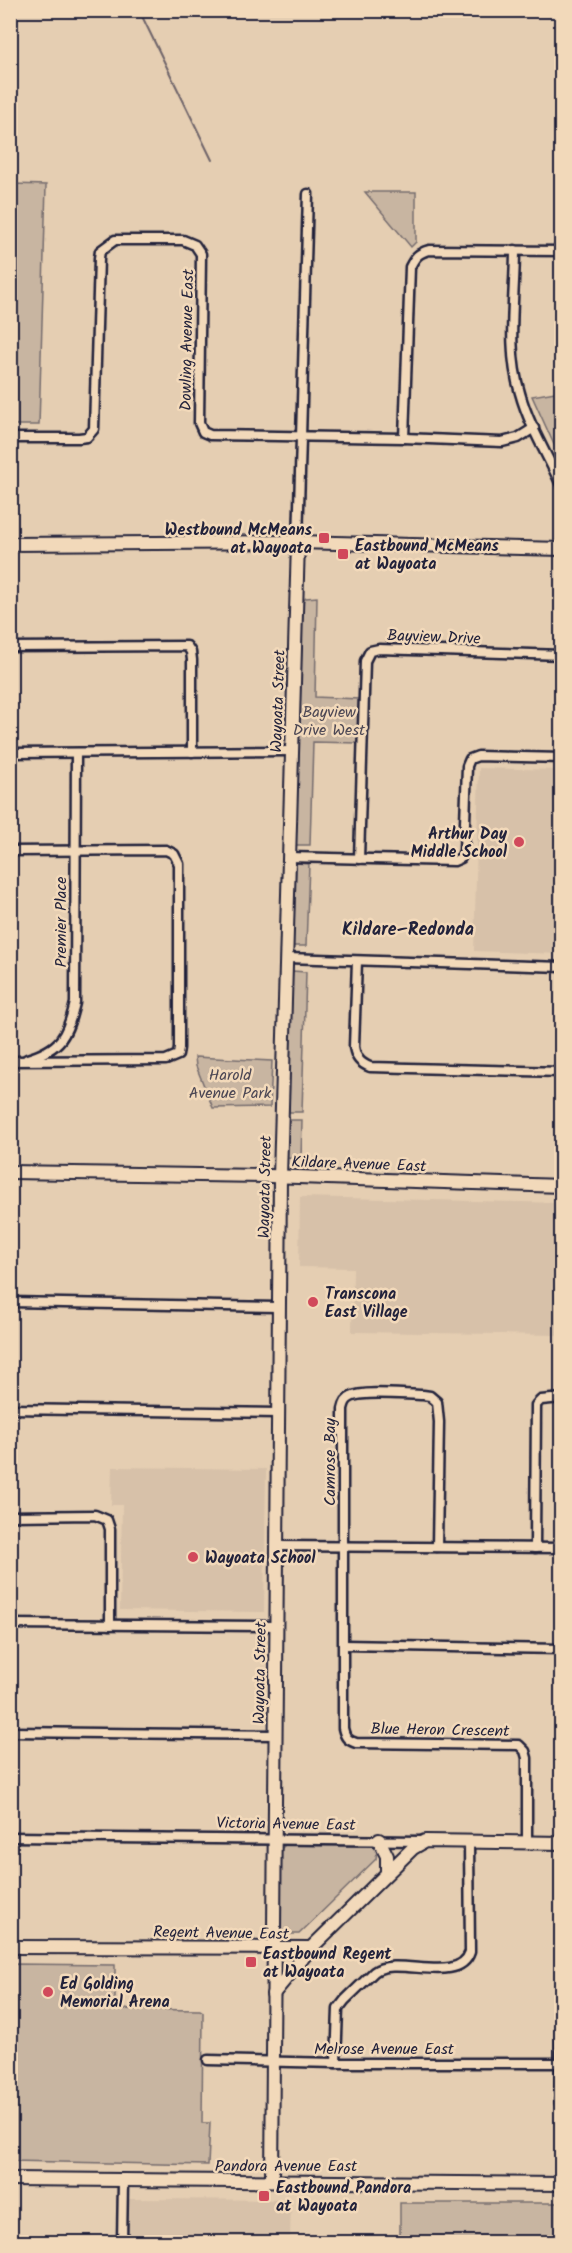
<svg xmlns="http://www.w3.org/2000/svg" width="572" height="2253" viewBox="0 0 572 2253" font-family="Kalam,sans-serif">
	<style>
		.built { fill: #d7c1a9 }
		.green { fill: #c8b5a1; stroke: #756c6e; stroke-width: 1.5 }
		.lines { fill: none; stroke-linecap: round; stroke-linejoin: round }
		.stream { stroke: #6e6469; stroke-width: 2 }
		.street-casing { stroke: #22223b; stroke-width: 13 }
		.secondary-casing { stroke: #22223b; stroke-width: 16 }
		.street { stroke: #f2d9ba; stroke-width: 8 }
		.secondary { stroke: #f2d9ba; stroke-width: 12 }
		.poi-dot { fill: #d1495b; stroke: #f2d9ba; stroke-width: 2 }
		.labels { text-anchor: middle; stroke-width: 5; stroke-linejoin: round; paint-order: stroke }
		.street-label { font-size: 16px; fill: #22223b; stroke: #f2d9ba }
		.poi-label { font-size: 16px; font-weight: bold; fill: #22223b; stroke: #f2d9ba; text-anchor: start }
		.park-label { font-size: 16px; fill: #4c4754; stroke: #f2d9ba }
		.neighbourhood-label { font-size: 18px; font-weight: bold; fill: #22223b; stroke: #f2d9ba }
	</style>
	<rect width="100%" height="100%" fill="#e5ceb2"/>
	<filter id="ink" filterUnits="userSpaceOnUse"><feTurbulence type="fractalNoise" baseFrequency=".0167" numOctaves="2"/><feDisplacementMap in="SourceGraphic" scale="12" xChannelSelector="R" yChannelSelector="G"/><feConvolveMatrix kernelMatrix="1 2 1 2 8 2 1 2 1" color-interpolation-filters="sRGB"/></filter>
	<g filter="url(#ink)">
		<g class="built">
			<path d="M479,768L559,770V809L562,810L561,954L474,951Z"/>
			<path d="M300,1197L561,1203V1335L352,1332L353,1268L299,1267Z"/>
			<path d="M112,1467L266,1469L264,1612L120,1610L122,1505H111Z"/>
			<path d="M127,2199L291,2200L290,2242H126Z"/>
		</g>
		<g class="green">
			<path d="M11,184L46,185L39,425H11Z"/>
			<path d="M365,192H416V242L411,247Z"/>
			<path d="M561,391H562L561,460L532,396Z"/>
			<path d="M317,597L315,697L359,699L358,743L313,742L310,845H296L303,601L306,598Z"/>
			<path d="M296,863L309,864L306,946H293Z"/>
			<path d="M292,971L306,972L302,1112H289Z"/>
			<path d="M195,1057L272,1061L270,1107L213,1108L196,1066Z"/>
			<path d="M290,1120H302L301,1159L287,1158L288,1123Z"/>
			<path d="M285,1845L372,1846L377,1849L376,1859L299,1934H279V1851Z"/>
			<path d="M11,1964L115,1965V2009L200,2010L203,2012L202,2123H210L208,2165L11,2161Z"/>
			<rect x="400" y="2203" width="161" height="39"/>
		</g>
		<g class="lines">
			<path class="stream" d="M139,10L212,160"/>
			<g class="street-casing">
				<g id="street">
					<path d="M515,250C515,296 506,348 520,393C529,426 548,456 562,487"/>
					<path d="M10,438H79L87,437L94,429L99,258L100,251L115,240H183L195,245L201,254L199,423L203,432L210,435L404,438L502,442L518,438L534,428"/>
					<path d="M404,438L410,267C415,257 418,253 429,250L562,251"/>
					<path d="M298,542L308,194"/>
					<path d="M10,647L187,646L191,652L192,660V752"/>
					<path d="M10,753L292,751"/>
					<path d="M10,851L166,850L174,854L179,864V1048L178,1055L166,1060L10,1061"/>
					<path d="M289,857L454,861L461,858L464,851L467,766L470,759L478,756L562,758"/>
					<path d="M359,859L365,661L370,651L379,649L562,655"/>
					<path d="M287,958L562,967"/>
					<path d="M357,961L354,1047C356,1058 360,1063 370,1067L562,1072"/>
					<path d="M27,1059C61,1049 67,1036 75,1003L76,753"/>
					<path d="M10,1302L279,1307"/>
					<path d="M10,1409L278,1413"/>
					<path d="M10,1516L95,1515L107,1520L110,1529V1625"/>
					<path d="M276,1546L562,1548"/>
					<path d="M437,1547L439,1422L437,1402L430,1396L423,1395C407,1395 363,1390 351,1397C346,1399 344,1404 343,1409V1728C345,1737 347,1740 356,1743L519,1745L525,1751L527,1758V1842"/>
					<path d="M535,1548L536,1405L541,1400L562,1398"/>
					<path d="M10,1624L276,1626"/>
					<path d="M344,1645L562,1649"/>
					<path d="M10,1732L275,1735"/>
					<path d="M10,1837L424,1841"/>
					<path d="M562,1967L560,2103L562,2109"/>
					<path d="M208,2060L336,2063H559"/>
					<path d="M336,2063L338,2009L345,2000L374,1972C396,1955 459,1986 470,1952L469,1843"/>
					<path d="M122,2242L123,2181"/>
				</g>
			</g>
			<g class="secondary-casing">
				<g id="secondary">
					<path d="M10,544L298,542L562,549"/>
					<path d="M10,1172L269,1176L562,1186"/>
					<path d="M379,1840L387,1856V1873"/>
					<path d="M10,1947L311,1948"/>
					<path d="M273,1994L311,1948L413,1848L425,1841L562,1843"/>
					<path d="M10,2179L562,2184"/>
					<path d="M272,2181L280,1177L298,542"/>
				</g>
			</g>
			<use href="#street" class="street"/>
			<use href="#secondary" class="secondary"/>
		</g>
	</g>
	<g class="poi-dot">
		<rect x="318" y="532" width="12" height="12" rx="3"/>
		<rect x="337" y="548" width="12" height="12" rx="3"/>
		<circle cx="519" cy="842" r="6"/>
		<circle cx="313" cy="1302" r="6"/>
		<circle cx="193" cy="1557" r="6"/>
		<rect x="245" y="1956" width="12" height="12" rx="3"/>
		<circle cx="48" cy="1992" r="6"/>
		<rect x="258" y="2190" width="12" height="12" rx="3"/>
	</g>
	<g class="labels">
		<g class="street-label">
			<text transform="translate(186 340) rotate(-89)" y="6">Dowling Avenue East</text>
			<text transform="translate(434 636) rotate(2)" y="6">Bayview Drive</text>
			<text transform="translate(277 701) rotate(-88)" y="6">Wayoata Street</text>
			<text transform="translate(60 922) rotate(-90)" y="6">Premier Place</text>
			<text transform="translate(359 1163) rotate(2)" y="6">Kildare Avenue East</text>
			<text transform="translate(264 1187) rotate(-89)" y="6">Wayoata Street</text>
			<text transform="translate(329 1462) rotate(-90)" y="6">Camrose Bay</text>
			<text transform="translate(259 1673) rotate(-89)" y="6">Wayoata Street</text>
			<text transform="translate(440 1729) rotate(1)" y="6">Blue Heron Crescent</text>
			<text transform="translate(286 1823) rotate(1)" y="6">Victoria Avenue East</text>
			<text transform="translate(221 1932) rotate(1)" y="6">Regent Avenue East</text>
			<text x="384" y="2054">Melrose Avenue East</text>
			<text x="286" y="2171">Pandora Avenue East</text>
		</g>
		<g class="poi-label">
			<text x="312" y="535" text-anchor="end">Westbound McMeans<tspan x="312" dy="18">at Wayoata</tspan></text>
			<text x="355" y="551">Eastbound McMeans<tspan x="355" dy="18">at Wayoata</tspan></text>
			<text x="507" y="839" text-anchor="end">Arthur Day<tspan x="507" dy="18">Middle School</tspan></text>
			<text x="325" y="1299">Transcona<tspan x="325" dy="18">East Village</tspan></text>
			<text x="205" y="1563">Wayoata School</text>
			<text x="263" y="1959">Eastbound Regent<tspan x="263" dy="18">at Wayoata</tspan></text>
			<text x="60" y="1989">Ed Golding<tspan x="60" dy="18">Memorial Arena</tspan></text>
			<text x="276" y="2193">Eastbound Pandora<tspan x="276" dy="18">at Wayoata</tspan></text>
		</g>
		<g class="park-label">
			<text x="329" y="717">Bayview<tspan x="329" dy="18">Drive West</tspan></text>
			<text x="230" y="1080">Harold<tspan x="230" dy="18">Avenue Park</tspan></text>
		</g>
		<g class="neighbourhood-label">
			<text x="408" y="935">Kildare–Redonda</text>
		</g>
	</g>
	<rect width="572" height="2253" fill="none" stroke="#f2d9ba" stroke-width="36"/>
	<rect x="18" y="18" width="536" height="2217" fill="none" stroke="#22223b" stroke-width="2" filter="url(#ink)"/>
</svg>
